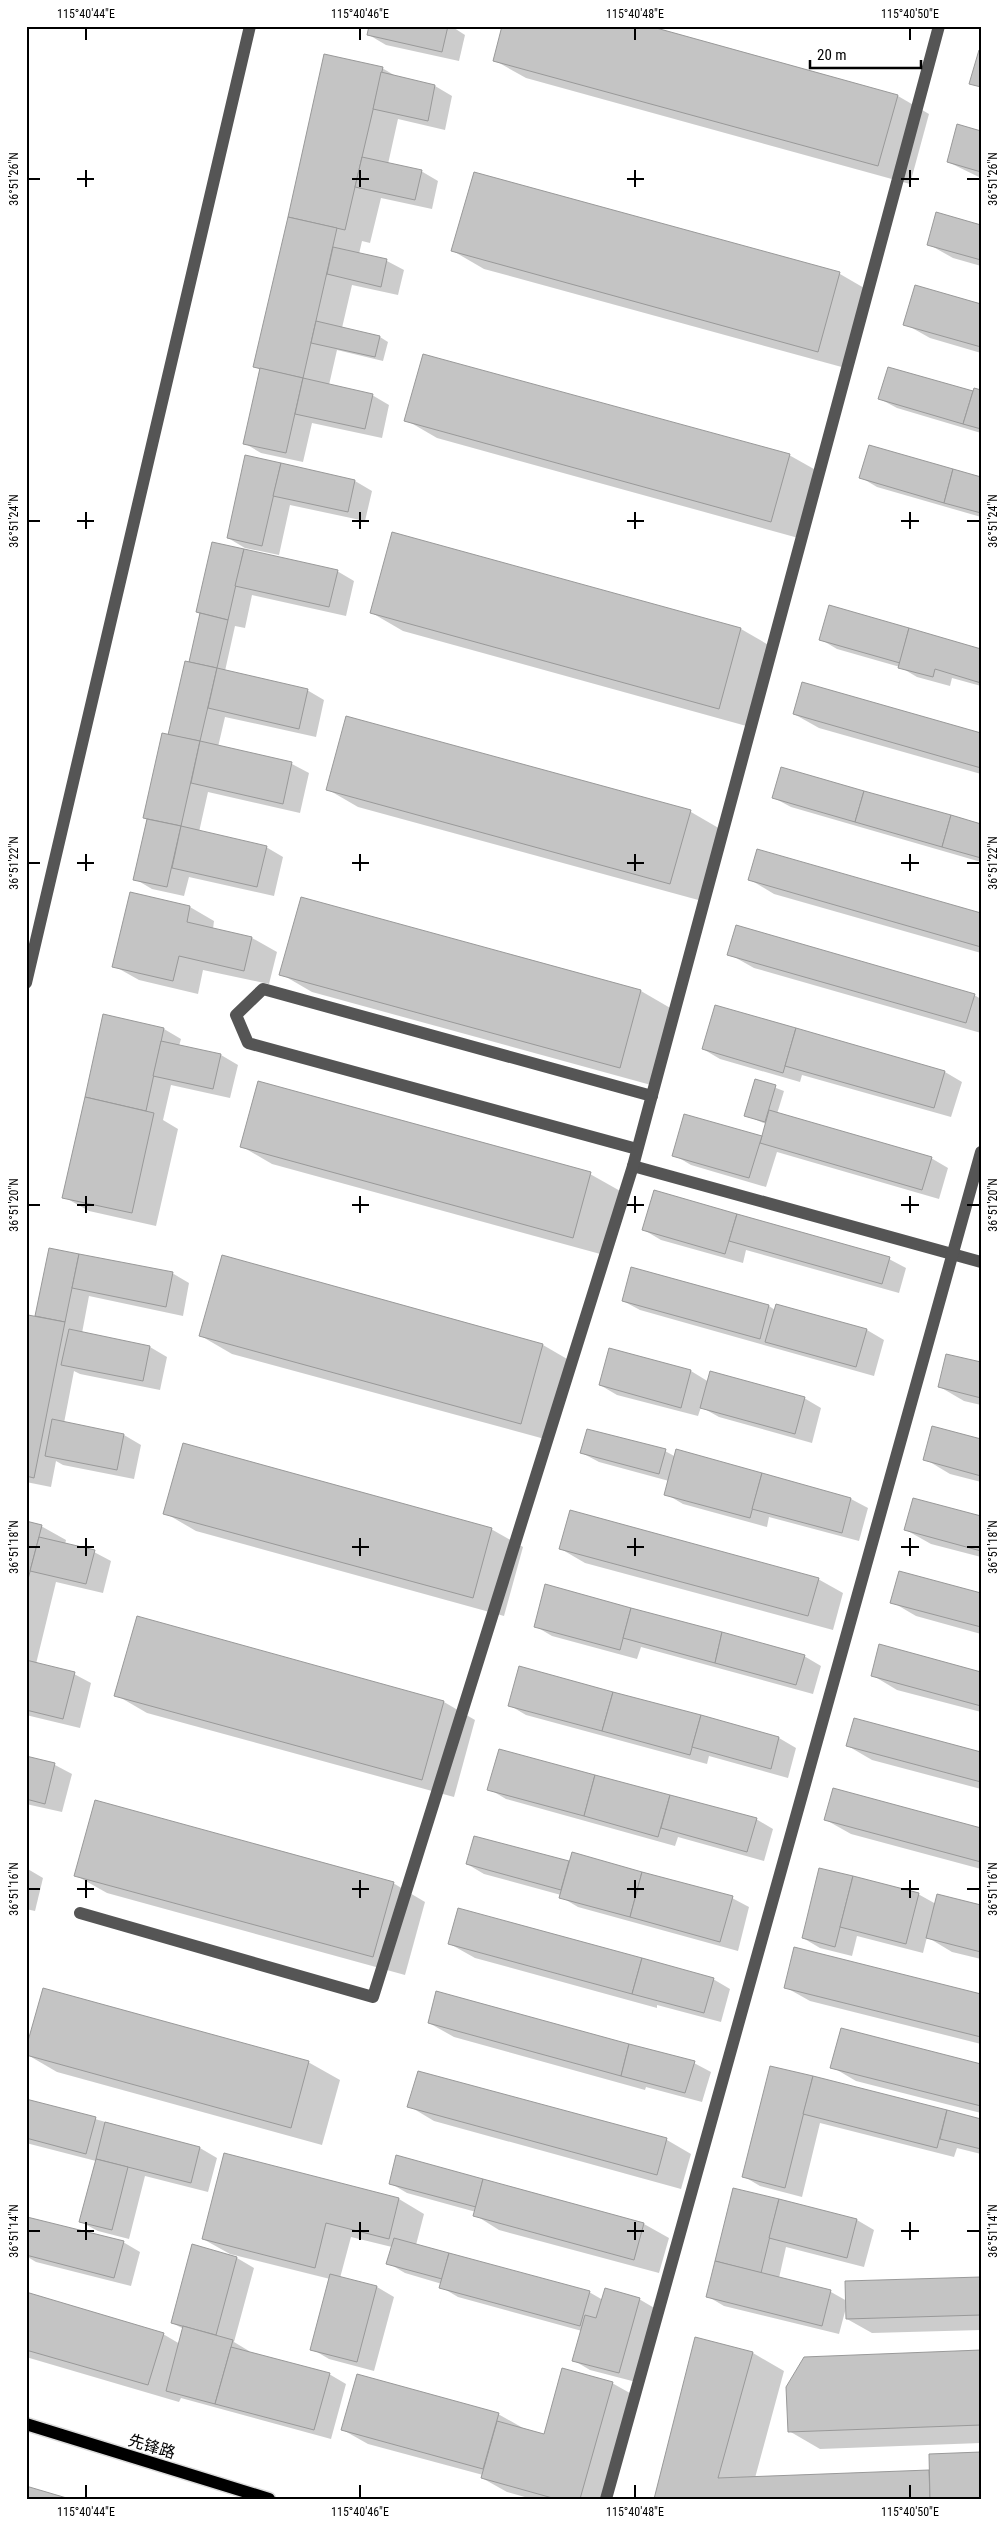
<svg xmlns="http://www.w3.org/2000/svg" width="1007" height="2525" viewBox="0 0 1007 2525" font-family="'Roboto Condensed','Noto Sans SC',sans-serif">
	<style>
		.shadow { fill: #0003 }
		.building { fill: #c4c4c4; stroke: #999 }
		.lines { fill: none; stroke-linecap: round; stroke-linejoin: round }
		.major-casing { stroke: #dbdbdb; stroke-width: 15 }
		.minor { stroke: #555; stroke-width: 12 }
		.major { stroke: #000; stroke-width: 12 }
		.ticks { fill: none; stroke: #000; stroke-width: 2 }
		.labels { text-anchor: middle; stroke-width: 4; stroke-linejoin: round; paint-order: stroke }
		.street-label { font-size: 16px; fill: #000; stroke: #fff }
		.neatline { fill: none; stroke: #000; stroke-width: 2 }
		.ticks-label { font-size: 12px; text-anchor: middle; fill: #000 }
	</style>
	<rect width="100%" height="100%" fill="#fff"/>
	<g class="shadow">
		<path d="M371,26H451L465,35L459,61L386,45L369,35Z"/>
		<path d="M494,60L898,96L929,114L910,184L526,78Z"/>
		<path d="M382,68L399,78L435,86L452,96L445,130L398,119L388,164L421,171L438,181L432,209L381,198L370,243L362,241L359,254L387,261L404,270L398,295L352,285L342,328L380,337L388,342L383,361L337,350L329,385L372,395L389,405L382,438L312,423L303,462L261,453L244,443L261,370L255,367Z"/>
		<path d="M981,132V178L948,162Z"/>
		<path d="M474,174L840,274L871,292L849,369L484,269L453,251Z"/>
		<path d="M981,226V266L953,258L928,244Z"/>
		<path d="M981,305V353L930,338L905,324Z"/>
		<path d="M981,391V433L897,408L880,399Z"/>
		<path d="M406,420L789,455L821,473L802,539L437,438Z"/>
		<path d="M246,457L355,481L372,491L365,521L290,505L279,555L245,548L228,538Z"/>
		<path d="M860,477L981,478V517L877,487Z"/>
		<path d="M393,534L741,629L772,647L750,727L403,631L372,613Z"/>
		<path d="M213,544L337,571L354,581L346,616L252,595L245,628L235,626L225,671L307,690L324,700L316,737L225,717L218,747L292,764L309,773L300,813L208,792L199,832L266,847L283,857L274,896L189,877L184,896L152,889L135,879L148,820L144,817L190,663L201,614L197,612Z"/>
		<path d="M820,639L981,650V686L952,678L950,686L917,677L900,667L837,649Z"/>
		<path d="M794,714L981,735V774L819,728Z"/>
		<path d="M347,717L691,812L722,830L702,901L358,807L327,789Z"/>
		<path d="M774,798L981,826V862L791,807Z"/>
		<path d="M749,879L981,914V953L774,894Z"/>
		<path d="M302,898L641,991L672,1009L651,1085L312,992L281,974Z"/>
		<path d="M190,907L214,921L213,929L252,938L277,952L269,984L203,970L198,994L139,980L114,966Z"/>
		<path d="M729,954L974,995L981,999V1033L754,968Z"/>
		<path d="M104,1016L164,1029L181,1039L179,1046L221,1055L238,1065L230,1098L171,1085L163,1120L178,1129L156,1226L89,1211L64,1197Z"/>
		<path d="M703,1049L945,1072L962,1082L951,1117L802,1075L800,1082L720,1059Z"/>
		<path d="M755,1080L784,1091L777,1114L931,1158L948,1168L939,1199L777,1152L766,1187L691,1165L674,1155L762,1137L766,1124L745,1115Z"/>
		<path d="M241,1146L590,1174L622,1192L604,1255L272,1164Z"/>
		<path d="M655,1191L889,1259L906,1268L899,1293L746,1250L743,1263L661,1240L644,1230Z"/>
		<path d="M50,1249L172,1273L189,1283L183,1316L89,1296L82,1333L150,1347L167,1357L160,1390L80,1374L74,1371L64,1423L124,1435L141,1445L134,1479L63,1465L56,1461L51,1487L26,1482V1331L36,1317Z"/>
		<path d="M223,1256L543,1345L574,1363L552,1441L232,1354L201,1336Z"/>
		<path d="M632,1269L769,1306L775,1310L777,1305L867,1330L884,1340L874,1376L640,1310L623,1301Z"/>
		<path d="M610,1349L691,1371L709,1382L804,1398L821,1408L812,1443L719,1417L701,1407L698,1416L617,1395L600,1385Z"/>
		<path d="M981,1364V1405L964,1401L940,1387Z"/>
		<path d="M981,1440V1482L950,1474L925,1459Z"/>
		<path d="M665,1451L676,1457L851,1499L868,1508L859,1541L769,1517L767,1527L683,1504L666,1494L669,1481L599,1462L582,1453Z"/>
		<path d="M165,1513L491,1529L523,1547L504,1616L196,1531Z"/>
		<path d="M981,1518V1557L931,1544L906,1530Z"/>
		<path d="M26,1522L41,1526L66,1540L65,1545L94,1552L111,1561L103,1593L56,1582L36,1664L74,1674L91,1683L80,1728L26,1715Z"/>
		<path d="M561,1549L818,1579L843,1593L833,1630L585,1563Z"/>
		<path d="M981,1594V1634L916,1616L892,1602Z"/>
		<path d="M138,1617L444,1702L475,1720L454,1797L147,1713L116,1695Z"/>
		<path d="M535,1626L804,1656L821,1666L813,1694L641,1647L637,1659L552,1636Z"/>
		<path d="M519,1668L779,1738L796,1748L788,1778L709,1756L707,1764L526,1715L509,1705Z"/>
		<path d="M981,1673V1712L897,1690L872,1675Z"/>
		<path d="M848,1746L981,1753V1789L872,1760Z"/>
		<path d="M500,1750L756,1819L773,1829L764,1861L678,1837L675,1846L506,1799L489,1789Z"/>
		<path d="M26,1758L55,1765L72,1774L62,1812L26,1804Z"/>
		<path d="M826,1820L981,1829V1869L851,1834Z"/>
		<path d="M474,1837L570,1863L732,1898L749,1907L738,1951L578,1907L561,1897V1895L484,1874L467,1864Z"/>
		<path d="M26,1868L43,1878L35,1911L26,1909Z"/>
		<path d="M75,1875L393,1883L425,1902L405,1975L107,1893Z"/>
		<path d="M918,1894L936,1904L981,1906V1959L952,1952L927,1937L923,1953L857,1936L852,1956L820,1948L803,1938Z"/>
		<path d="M450,1944L713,1979L730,1989L721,2022L657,2005V2008L475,1958Z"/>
		<path d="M785,1987L981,1995V2044L810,2001Z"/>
		<path d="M429,2023L694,2063L711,2072L702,2102L646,2087L645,2090L454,2037Z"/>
		<path d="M26,2054L308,2062L340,2080L322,2145L57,2072Z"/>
		<path d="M981,2065V2113L856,2081L832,2067Z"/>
		<path d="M771,2067L981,2120V2154L957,2148L954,2157L820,2123L802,2197L760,2186L743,2176Z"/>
		<path d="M26,2100L200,2148L217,2158L208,2192L145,2176L129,2239L98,2231L81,2222L96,2161L26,2143Z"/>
		<path d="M409,2106L667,2140L691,2154L681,2189L434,2121Z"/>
		<path d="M225,2155L399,2199L424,2214L416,2245L589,2292L603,2300L639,2299L656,2309L636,2382L590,2370L573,2360L582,2331L458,2297L441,2287L442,2284L405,2273L388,2263L392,2247L351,2237L340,2278L377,2287L394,2297L374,2371L329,2359L312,2349L330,2279L230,2254L203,2239Z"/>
		<path d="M397,2157L644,2224L669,2238L659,2273L499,2230L475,2215L476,2212L407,2193L390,2183Z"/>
		<path d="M734,2190L857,2220L874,2230L864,2267L786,2247L779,2278L831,2292L847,2301L981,2278V2330L872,2333L847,2319L846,2308L839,2334L724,2306L707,2296Z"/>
		<path d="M28,2218L123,2242L140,2252L131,2286L36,2262L26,2256Z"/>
		<path d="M237,2258L254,2268L234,2342L249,2351V2353L329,2374L346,2384L331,2439L181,2398L179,2402L26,2357V2294L163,2334L180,2344L184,2329L172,2323Z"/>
		<path d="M981,2351V2443L820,2449L789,2431Z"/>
		<path d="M753,2353L784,2371L755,2478L929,2471L981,2499H655Z"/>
		<path d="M612,2383L637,2397L609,2499H532L507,2492L482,2478L483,2475L368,2444L343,2430L498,2414L523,2428L545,2435Z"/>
	</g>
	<g class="building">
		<path d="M369,26H448L442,52L367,35Z"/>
		<path d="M502,26H649L898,95L878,166L493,61Z"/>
		<path d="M979,50L981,51V87L969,84Z"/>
		<path d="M324,54L383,67L345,230L288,217Z"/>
		<path d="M381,72L435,85L428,121L373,109Z"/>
		<path d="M957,124L981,131V172L947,162Z"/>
		<path d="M362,157L422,170L415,200L355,187Z"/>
		<path d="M474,172L840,272L818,352L451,251Z"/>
		<path d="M936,212L981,225V260L927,245Z"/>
		<path d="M288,217L337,228L303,378L253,367Z"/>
		<path d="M333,247L387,259L381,287L327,274Z"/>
		<path d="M915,285L981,304V347L903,325Z"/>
		<path d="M316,321L380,336L375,357L311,343Z"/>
		<path d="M423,354L790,454L771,522L404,421Z"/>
		<path d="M888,367L973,391L963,424L878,399Z"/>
		<path d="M260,368L303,378L286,453L243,444Z"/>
		<path d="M303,378L373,394L365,429L295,414Z"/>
		<path d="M974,388L981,390V429L963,424Z"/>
		<path d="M869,445L953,469L944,503L859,478Z"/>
		<path d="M245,455L281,463L262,546L227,538Z"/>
		<path d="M281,463L355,480L348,512L273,496Z"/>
		<path d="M953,469L981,477V513L944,503Z"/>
		<path d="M392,532L741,628L719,709L370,613Z"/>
		<path d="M212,542L244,549L228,620L196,612Z"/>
		<path d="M244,549L338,570L329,607L235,586Z"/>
		<path d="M829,605L909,628L900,663L819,640Z"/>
		<path d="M200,613L228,620L217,668L189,662Z"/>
		<path d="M909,628L981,649V683L935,669L933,677L898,668Z"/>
		<path d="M185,661L217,668L200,741L168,735Z"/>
		<path d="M217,668L308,689L299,729L208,708Z"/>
		<path d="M802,682L981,733V768L793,714Z"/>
		<path d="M346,716L691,810L670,884L326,790Z"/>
		<path d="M162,733L200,741L181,826L143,818Z"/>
		<path d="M200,741L292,762L283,804L191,783Z"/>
		<path d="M781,767L864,791L855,822L772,798Z"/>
		<path d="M864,791L951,815L942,847L855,822Z"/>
		<path d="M951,815L981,824V858L942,847Z"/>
		<path d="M147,819L181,826L167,887L133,880Z"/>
		<path d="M181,826L267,846L257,887L172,868Z"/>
		<path d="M757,849L981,913V947L748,880Z"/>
		<path d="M130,892L190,906L187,922L252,937L244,971L179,956L173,981L112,967Z"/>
		<path d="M301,897L641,990L620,1068L279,975Z"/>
		<path d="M736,925L975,994L966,1023L727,955Z"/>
		<path d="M715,1005L796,1028L783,1073L702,1049Z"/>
		<path d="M103,1014L164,1028L146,1111L85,1097Z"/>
		<path d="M796,1028L945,1071L934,1108L785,1066Z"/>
		<path d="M161,1041L221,1054L213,1089L153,1076Z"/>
		<path d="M755,1079L776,1085L765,1122L744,1116Z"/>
		<path d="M258,1081L591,1172L573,1238L240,1147Z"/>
		<path d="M85,1097L154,1113L132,1213L62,1198Z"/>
		<path d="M769,1110L932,1157L922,1190L760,1143Z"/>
		<path d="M684,1114L762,1136L749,1178L672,1156Z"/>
		<path d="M654,1190L737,1214L725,1254L642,1230Z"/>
		<path d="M737,1214L890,1257L882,1284L729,1241Z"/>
		<path d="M49,1248L79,1254L65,1322L35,1316Z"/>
		<path d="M79,1254L173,1272L166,1307L72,1288Z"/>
		<path d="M222,1255L543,1344L521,1424L199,1336Z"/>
		<path d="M631,1267L769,1305L760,1339L622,1301Z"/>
		<path d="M776,1304L867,1329L856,1367L765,1342Z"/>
		<path d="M28,1315L65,1322L34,1478L26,1476V1325Z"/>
		<path d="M69,1329L150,1346L143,1381L61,1365Z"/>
		<path d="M609,1348L691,1370L681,1408L599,1385Z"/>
		<path d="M946,1354L981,1362V1398L938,1387Z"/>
		<path d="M710,1371L805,1397L795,1434L700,1408Z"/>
		<path d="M52,1419L124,1434L117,1470L45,1456Z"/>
		<path d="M932,1426L981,1439V1476L923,1460Z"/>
		<path d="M587,1429L666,1449L659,1474L580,1453Z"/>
		<path d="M183,1443L492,1528L473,1598L163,1514Z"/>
		<path d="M676,1449L762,1473L750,1518L664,1495Z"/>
		<path d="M762,1473L851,1498L842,1533L752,1509Z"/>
		<path d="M913,1498L981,1516V1551L904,1530Z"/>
		<path d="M570,1510L819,1578L808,1616L559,1549Z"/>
		<path d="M26,1521L42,1525L26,1587Z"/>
		<path d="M39,1537L95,1550L86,1584L30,1571Z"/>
		<path d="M899,1571L981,1593V1627L890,1603Z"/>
		<path d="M545,1584L631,1608L620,1650L534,1627Z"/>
		<path d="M631,1608L722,1632L715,1663L623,1638Z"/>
		<path d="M137,1616L444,1701L422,1780L114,1696Z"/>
		<path d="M722,1632L805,1655L796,1685L715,1663Z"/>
		<path d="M879,1644L981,1672V1706L871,1676Z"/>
		<path d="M26,1660L75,1672L63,1719L26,1710Z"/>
		<path d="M519,1666L613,1692L602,1731L508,1706Z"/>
		<path d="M613,1692L701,1715L690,1755L602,1731Z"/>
		<path d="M701,1715L779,1737L771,1769L692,1747Z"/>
		<path d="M854,1718L981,1752V1782L846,1746Z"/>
		<path d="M499,1749L595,1775L584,1816L487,1790Z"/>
		<path d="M26,1756L55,1763L45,1804L26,1799Z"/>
		<path d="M595,1775L670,1795L658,1837L584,1816Z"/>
		<path d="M833,1788L981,1828V1862L824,1820Z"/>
		<path d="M670,1795L757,1818L747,1852L661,1828Z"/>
		<path d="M95,1800L394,1882L373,1957L74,1876Z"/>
		<path d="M474,1836L569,1861L561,1890L466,1864Z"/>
		<path d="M572,1852L642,1872L630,1917L559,1898Z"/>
		<path d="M819,1868L853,1876L835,1947L802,1938Z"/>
		<path d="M642,1872L733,1896L720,1942L630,1917Z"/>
		<path d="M853,1876L919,1893L906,1944L840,1927Z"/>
		<path d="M937,1894L981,1905V1952L926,1938Z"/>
		<path d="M458,1908L642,1958L632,1994L448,1944Z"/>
		<path d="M794,1947L981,1994V2037L784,1988Z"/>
		<path d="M642,1958L714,1978L704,2013L632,1994Z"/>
		<path d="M43,1988L309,2061L291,2128L26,2055V2048Z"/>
		<path d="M436,1991L629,2044L621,2076L428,2023Z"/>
		<path d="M841,2028L981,2064V2106L830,2068Z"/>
		<path d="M629,2044L695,2061L685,2093L621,2076Z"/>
		<path d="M770,2066L813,2076L785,2188L742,2177Z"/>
		<path d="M418,2071L667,2138L657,2175L407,2107Z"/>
		<path d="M813,2076L947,2110L937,2148L803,2114Z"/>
		<path d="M26,2099L96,2117L86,2154L26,2138Z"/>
		<path d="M947,2110L981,2119V2149L940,2139Z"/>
		<path d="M105,2122L200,2147L191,2183L96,2159Z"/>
		<path d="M224,2153L399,2198L389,2239L326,2223L315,2268L202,2239Z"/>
		<path d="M396,2155L483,2179L476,2207L389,2184Z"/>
		<path d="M96,2159L128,2167L112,2230L79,2222Z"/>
		<path d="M483,2179L644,2223L634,2260L473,2216Z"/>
		<path d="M733,2188L779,2199L761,2273L715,2261Z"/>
		<path d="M779,2199L857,2219L847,2258L769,2238Z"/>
		<path d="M27,2217L124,2241L114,2278L26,2255Z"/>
		<path d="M394,2238L449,2253L442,2279L386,2264Z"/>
		<path d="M192,2244L237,2257L216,2335L171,2323Z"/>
		<path d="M449,2253L590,2291L580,2326L439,2288Z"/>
		<path d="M715,2261L831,2290L822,2326L706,2297Z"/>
		<path d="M330,2274L377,2286L357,2362L310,2350Z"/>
		<path d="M981,2277V2315L846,2319L845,2281Z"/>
		<path d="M605,2288L640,2298L619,2373L572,2361L585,2315L596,2318Z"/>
		<path d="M26,2292L164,2333L148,2385L26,2350Z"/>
		<path d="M183,2326L233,2340L215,2404L166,2391Z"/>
		<path d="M695,2337L753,2352L718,2478L929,2470L930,2499H654Z"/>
		<path d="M231,2347L330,2373L314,2430L215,2404Z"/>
		<path d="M981,2350V2425L788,2432L786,2387L804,2357Z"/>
		<path d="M562,2368L613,2382L580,2499H556L481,2478L497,2421L544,2434Z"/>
		<path d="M357,2374L499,2413L483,2469L341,2430Z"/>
		<path d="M981,2452V2499H930L929,2454Z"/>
		<path d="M26,2486L70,2499H26Z"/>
	</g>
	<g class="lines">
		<g class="major-casing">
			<path id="major" d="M26,2424L269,2499"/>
		</g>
		<g class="minor">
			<path d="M26,983L250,26"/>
			<path d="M637,1149L248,1043L236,1015L263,989L652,1096"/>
			<path d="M633,1166L981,1262"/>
			<path d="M80,1913L373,1997L633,1166L939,26"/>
			<path d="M606,2499L981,1152"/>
		</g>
		<use href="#major" class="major"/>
	</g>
	<path class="ticks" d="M86,28V40M360,28V40M635,28V40M910,28V40M86,170V187M360,170V187M635,170V187M910,170V187M28,179H40M77,179H94M352,179H369M627,179H644M901,179H919M967,179H980M86,512V529M360,512V529M635,512V529M910,512V529M28,521H40M77,521H94M352,521H369M627,521H644M901,521H919M967,521H980M86,854V871M360,854V871M635,854V871M910,854V871M28,863H40M77,863H94M352,863H369M627,863H644M901,863H919M967,863H980M86,1196V1213M360,1196V1213M635,1196V1213M910,1196V1213M28,1205H40M77,1205H94M352,1205H369M627,1205H644M901,1205H919M967,1205H980M86,1538V1556M360,1538V1556M635,1538V1556M910,1538V1556M28,1547H40M77,1547H94M352,1547H369M627,1547H644M901,1547H919M967,1547H980M86,1880V1898M360,1880V1898M635,1880V1898M910,1880V1898M28,1889H40M77,1889H94M352,1889H369M627,1889H644M901,1889H919M967,1889H980M86,2222V2240M360,2222V2240M635,2222V2240M910,2222V2240M28,2231H40M77,2231H94M352,2231H369M627,2231H644M901,2231H919M967,2231H980M86,2485V2498M360,2485V2498M635,2485V2498M910,2485V2498"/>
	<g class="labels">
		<g class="street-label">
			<text transform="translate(152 2446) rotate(17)" y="6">先锋路</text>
		</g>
	</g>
	<rect width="1007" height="2525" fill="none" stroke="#ffffff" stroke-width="55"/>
	<path d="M810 60v8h111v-8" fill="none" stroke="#000000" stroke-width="2.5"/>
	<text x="817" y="60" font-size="15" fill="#000000" stroke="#ffffff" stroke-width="4" paint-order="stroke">20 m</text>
	<rect x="28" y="28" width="952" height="2470" class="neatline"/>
	<g class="ticks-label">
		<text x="86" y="18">115°40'44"E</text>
		<text x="360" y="18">115°40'46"E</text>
		<text x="635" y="18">115°40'48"E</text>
		<text x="910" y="18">115°40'50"E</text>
		<text transform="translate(14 179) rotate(-90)" y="4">36°51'26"N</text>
		<text transform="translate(993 179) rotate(-90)" y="4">36°51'26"N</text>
		<text transform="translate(14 521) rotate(-90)" y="4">36°51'24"N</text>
		<text transform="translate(993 521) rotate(-90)" y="4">36°51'24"N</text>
		<text transform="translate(14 863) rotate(-90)" y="4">36°51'22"N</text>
		<text transform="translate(993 863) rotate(-90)" y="4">36°51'22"N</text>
		<text transform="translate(14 1205) rotate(-90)" y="4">36°51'20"N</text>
		<text transform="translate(993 1205) rotate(-90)" y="4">36°51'20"N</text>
		<text transform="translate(14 1547) rotate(-90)" y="4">36°51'18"N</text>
		<text transform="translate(993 1547) rotate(-90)" y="4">36°51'18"N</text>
		<text transform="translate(14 1889) rotate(-90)" y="4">36°51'16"N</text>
		<text transform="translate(993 1889) rotate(-90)" y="4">36°51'16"N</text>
		<text transform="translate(14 2231) rotate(-90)" y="4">36°51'14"N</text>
		<text transform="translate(993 2231) rotate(-90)" y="4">36°51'14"N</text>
		<text x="86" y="2516">115°40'44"E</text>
		<text x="360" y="2516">115°40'46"E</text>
		<text x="635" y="2516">115°40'48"E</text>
		<text x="910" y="2516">115°40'50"E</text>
	</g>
</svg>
